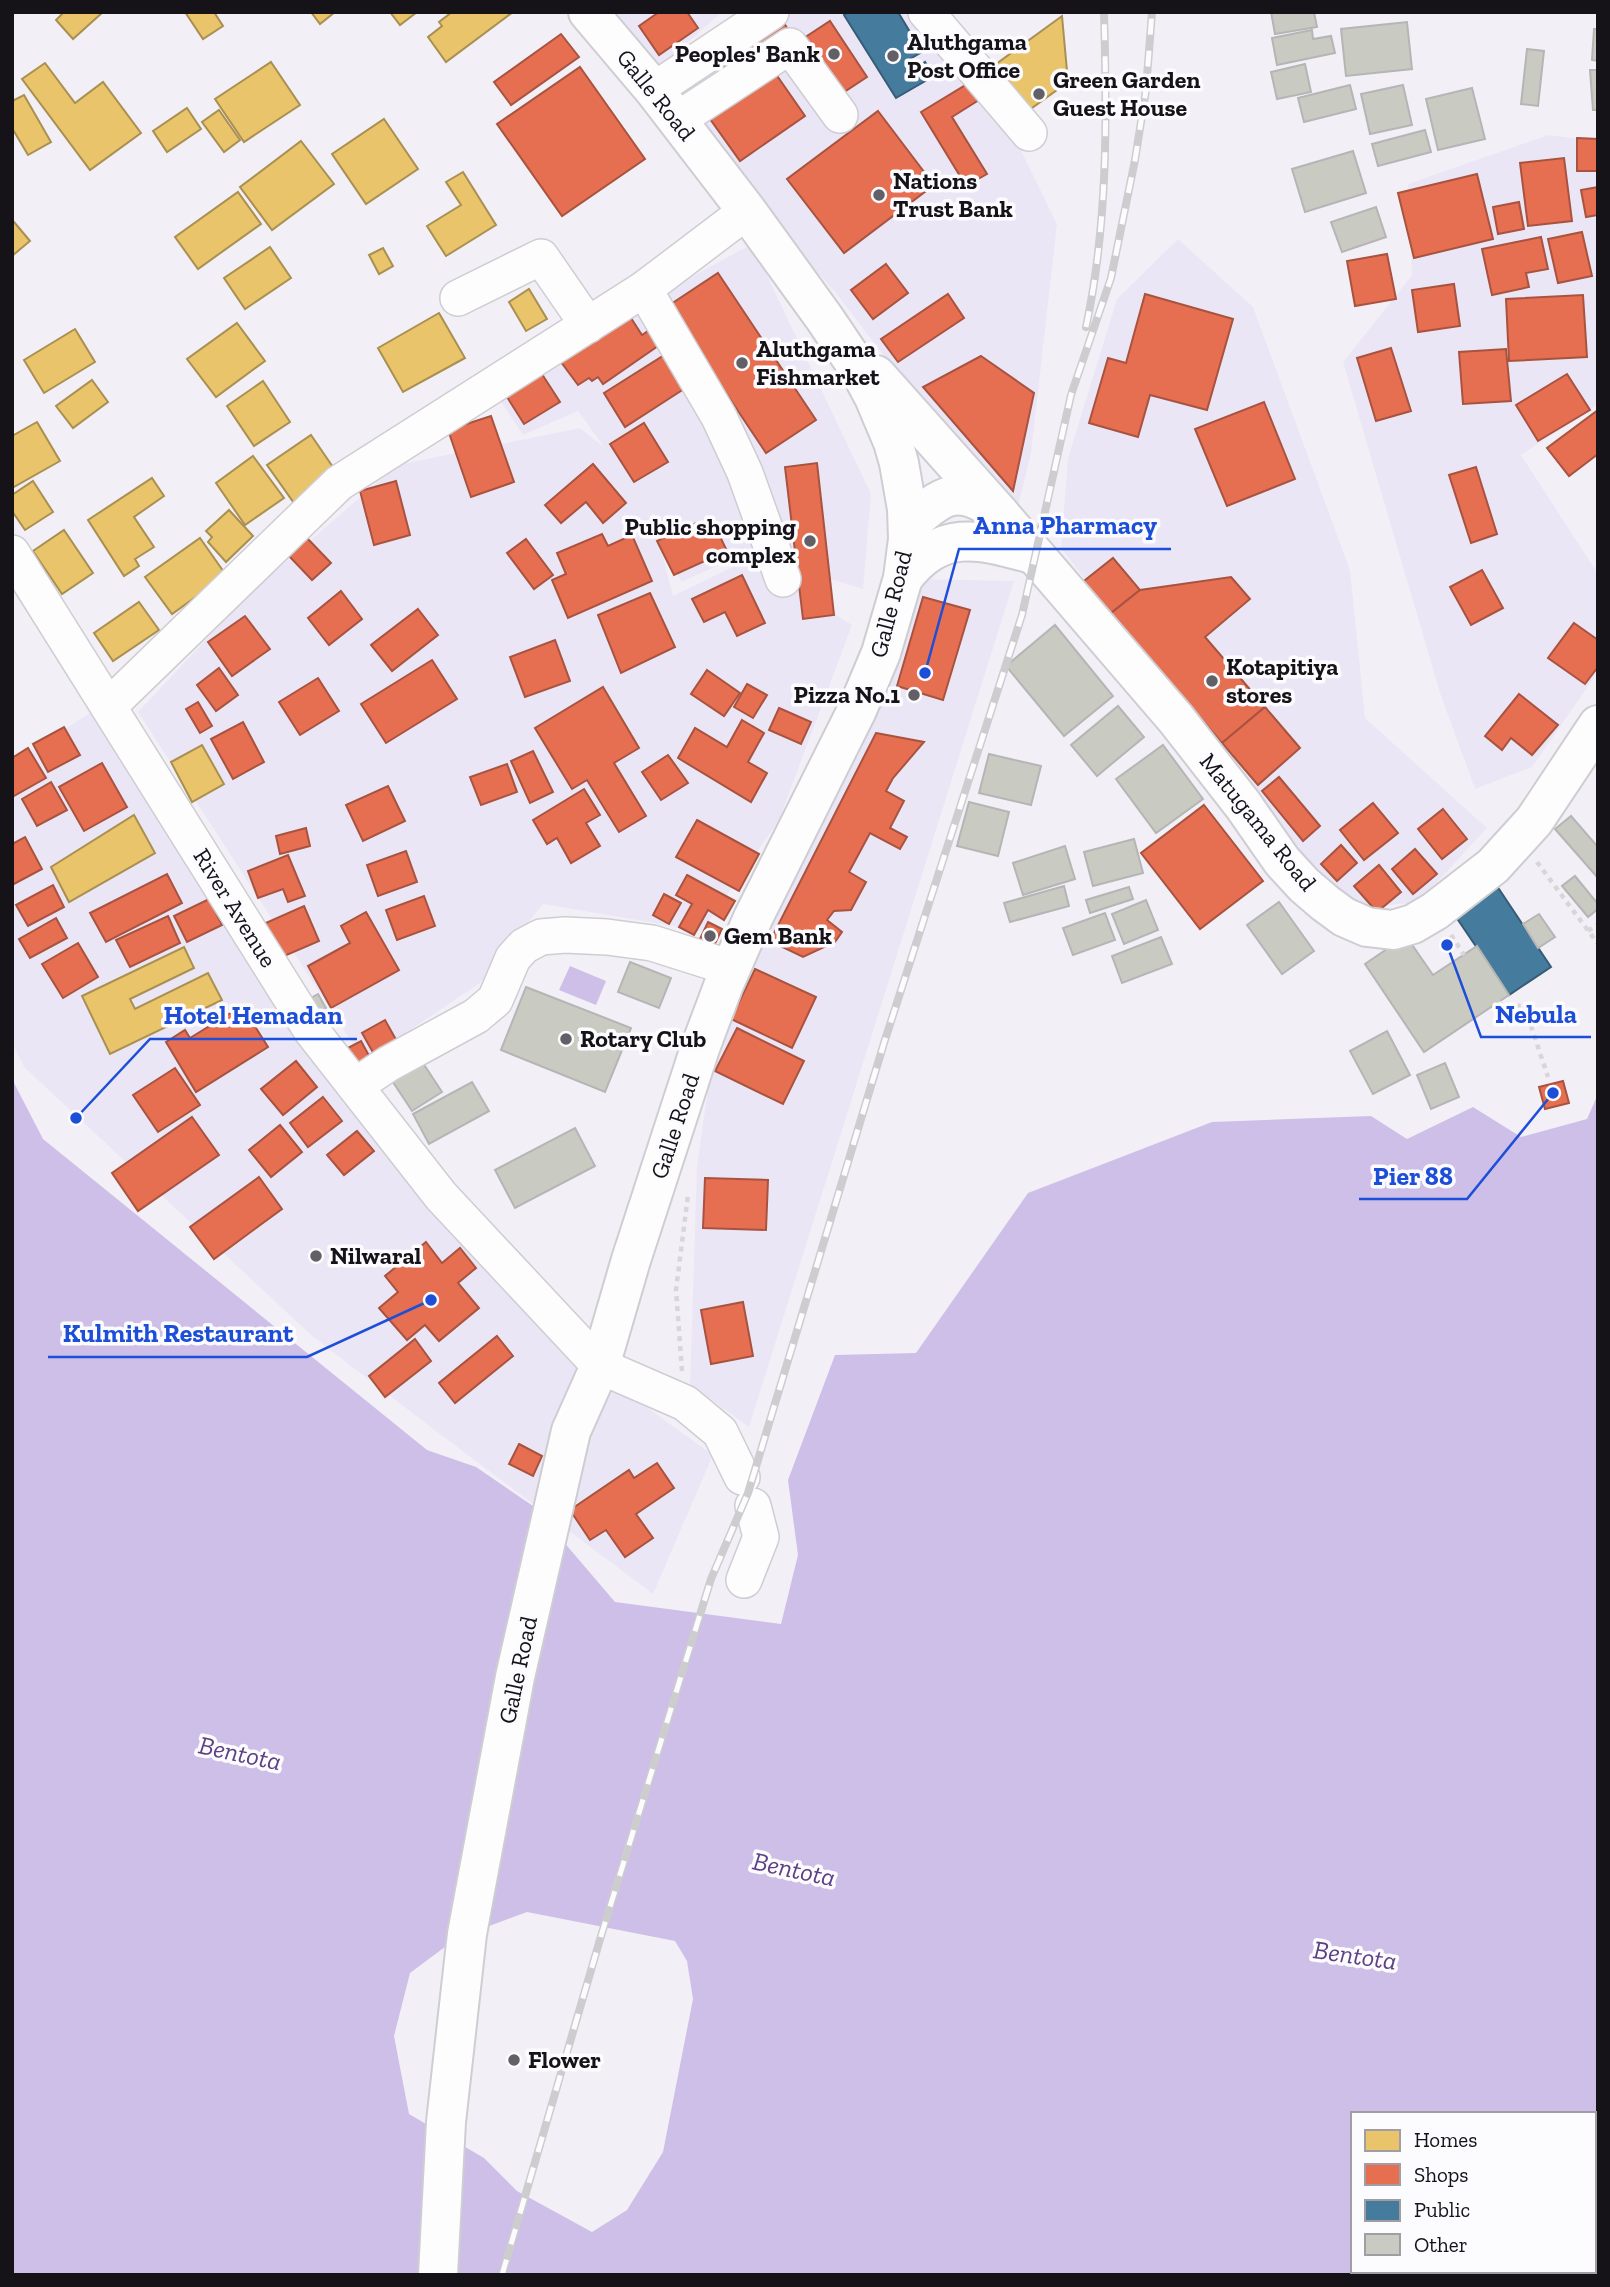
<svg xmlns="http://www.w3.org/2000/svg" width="1610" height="2287" viewBox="0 0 1610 2287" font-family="'Zilla Slab',serif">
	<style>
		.built { fill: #ebe6f5 }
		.water { fill: #cebfe9; fill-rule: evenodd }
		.homes { fill: #e9c46a; stroke: #a98f51; stroke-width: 2 }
		.shops { fill: #e76f51; stroke: #a85340; stroke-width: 2 }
		.public { fill: #457b9d; stroke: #375c75; stroke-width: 2 }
		.building { fill: #c9cac1; stroke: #b6b5b6; stroke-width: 2 }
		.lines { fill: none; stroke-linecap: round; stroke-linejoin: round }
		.minor-casing { stroke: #cecdd2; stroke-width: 38 }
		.major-casing { stroke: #cecdd2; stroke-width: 42 }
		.highway-casing { stroke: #cecdd2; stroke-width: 42 }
		.path { stroke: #d8d6d9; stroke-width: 4.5; stroke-dasharray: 5 5; stroke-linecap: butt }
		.minor { stroke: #fdfdfe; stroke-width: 35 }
		.major { stroke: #fdfdfe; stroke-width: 38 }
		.highway { stroke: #fdfdfe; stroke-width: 38 }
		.rail-casing { stroke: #cdccce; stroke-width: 8 }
		.rail { stroke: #fcfbfe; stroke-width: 5; stroke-dasharray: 16; stroke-linecap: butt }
		.poi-dot { fill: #626066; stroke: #fcfbfe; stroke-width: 2.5 }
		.labels { text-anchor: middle; stroke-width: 7; stroke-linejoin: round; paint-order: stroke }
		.poi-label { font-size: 24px; font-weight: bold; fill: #151318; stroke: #fcfbfe; text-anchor: start }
		.street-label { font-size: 24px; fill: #151318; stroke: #fcfbfe }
		.water-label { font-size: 26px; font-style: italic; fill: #5d4084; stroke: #fcfbfe }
		.leader { fill: none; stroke: #1d4ed8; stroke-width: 2.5 }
		.callout-dot { fill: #1d4ed8; stroke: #fcfbfe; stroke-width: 2.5 }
		.callout-label { font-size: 26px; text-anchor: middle; font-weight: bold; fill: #1d4ed8; stroke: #fcfbfe; stroke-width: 7; stroke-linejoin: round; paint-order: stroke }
	</style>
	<rect width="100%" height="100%" fill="#f2f0f6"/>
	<g class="built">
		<path d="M605,12H722L653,73Z"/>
		<path d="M790,12H918L1000,108L1057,224L1031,453L1017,511L971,470L835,292L740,187L673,92L775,16Z"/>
		<path d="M1548,135L1598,141V404L1521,455L1598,574V672L1532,767L1475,789L1440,693L1343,362L1412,275L1408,184Z"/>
		<path d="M1178,239L1253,307L1350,570L1365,718L1487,828L1419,902L1351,909L1264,812L1061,548L1068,458L1117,299Z"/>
		<path d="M752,244L871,494L863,589L746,553L681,582L660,521L652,512L673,596L747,560L852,625L779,820L702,931L543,904L480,983L364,1061L138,712L249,594L397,465L580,428L605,448L578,411L523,435L494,391L660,294Z"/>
		<path d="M912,579L1014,581L749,1427L690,1384L697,1166L717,1026Z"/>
		<path d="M90,713L333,1079L556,1342L713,1455L653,1594L441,1435L312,1336L24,1067L12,1043V763Z"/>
	</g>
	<g class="water">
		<path d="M570,966L606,981L596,1005L559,990Z"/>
		<path d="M12,1079L43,1139L427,1450L476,1467L533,1506L615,1602L781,1624L798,1555L788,1480L835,1355L916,1353L1028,1193L1212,1122L1371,1116L1407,1139L1473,1107L1521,1137L1587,1119L1598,1094V2275H12ZM527,1912L675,1941L687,1961L693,1999L663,2152L627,2210L592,2232L517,2191L484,2158L409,2114L394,2036L410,1973L457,1938ZM1353,2114H1594V2271H1353Z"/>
	</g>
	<g class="homes">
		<path d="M64,12H103L73,39L56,20Z"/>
		<path d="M185,12H214L223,26L203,39Z"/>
		<path d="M311,12H335L320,24Z"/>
		<path d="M390,12H417L400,25Z"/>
		<path d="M452,12H513L446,62L428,37L442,26L439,22Z"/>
		<path d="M1062,16L1068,82L1025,113L992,67Z"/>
		<path d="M271,62L300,105L244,142L215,99Z"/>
		<path d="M45,63L75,103L103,82L141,133L90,170L22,79Z"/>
		<path d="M24,95L51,142L28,155L12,128V101Z"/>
		<path d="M187,108L201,129L167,152L153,131Z"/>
		<path d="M219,110L240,140L224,152L202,122Z"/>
		<path d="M384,119L418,169L366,204L332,154Z"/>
		<path d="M301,141L334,184L272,230L240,187Z"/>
		<path d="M463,172L496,225L446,256L427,226L461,205L446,182Z"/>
		<path d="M238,192L261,224L198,269L175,237Z"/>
		<path d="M14,222L30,241L12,256V223Z"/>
		<path d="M270,247L291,278L245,309L224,278Z"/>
		<path d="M383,248L393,266L379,274L369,255Z"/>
		<path d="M529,289L547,319L526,331L509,302Z"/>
		<path d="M439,313L465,358L403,392L378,348Z"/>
		<path d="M237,323L265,361L216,397L187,359Z"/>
		<path d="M75,329L95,362L44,393L24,360Z"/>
		<path d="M92,380L108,402L73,428L56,406Z"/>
		<path d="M263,381L290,422L254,446L227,406Z"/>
		<path d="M37,422L60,461L12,488V436Z"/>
		<path d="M311,435L337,473L294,503L267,465Z"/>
		<path d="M253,456L284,498L245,525L216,483Z"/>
		<path d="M152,478L164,496L134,517L154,547L135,559L139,566L124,576L88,520Z"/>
		<path d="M33,481L53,512L25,530L12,511V495Z"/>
		<path d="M229,510L253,536L226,562L208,542L212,537L206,531Z"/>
		<path d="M64,530L93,573L62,594L33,551Z"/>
		<path d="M200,538L226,575L172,614L145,577Z"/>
		<path d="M139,602L159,630L113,661L94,633Z"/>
		<path d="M202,745L224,784L192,802L171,762Z"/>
		<path d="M134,815L155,853L69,902L51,867Z"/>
		<path d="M184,947L194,968L130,999L135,1009L208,973L222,1000L110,1054L82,996Z"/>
	</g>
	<g class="shops">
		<path d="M659,12H687L698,28L659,55L639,26Z"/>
		<path d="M780,17L791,34L725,76L714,60Z"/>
		<path d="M830,21L867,77L841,94L804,38Z"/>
		<path d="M561,34L579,57L511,105L494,82Z"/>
		<path d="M580,67L645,159L562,216L497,124Z"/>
		<path d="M771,67L805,116L740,161L705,112Z"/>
		<path d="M969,83L979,100L952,117L987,174L966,186L921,112Z"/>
		<path d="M878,111L934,185L844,253L787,179Z"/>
		<path d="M1577,138L1598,139V171H1577Z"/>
		<path d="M1564,158L1572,221L1528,226L1520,163Z"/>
		<path d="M1477,174L1493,239L1414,258L1398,193Z"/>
		<path d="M1598,187V215L1586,217L1581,190Z"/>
		<path d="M1519,202L1524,229L1498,234L1493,207Z"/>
		<path d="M1582,232L1592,276L1558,283L1548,239Z"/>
		<path d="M1541,237L1548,269L1526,273L1529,287L1492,295L1482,249Z"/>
		<path d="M1387,254L1396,299L1355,306L1347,261Z"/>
		<path d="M886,264L908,293L873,319L851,290Z"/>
		<path d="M718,273L816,420L766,453L668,306Z"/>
		<path d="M1454,284L1460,326L1418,332L1412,290Z"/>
		<path d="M948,294L964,318L898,362L881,339Z"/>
		<path d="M1145,294L1233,319L1207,410L1150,395L1138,437L1089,423L1108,358L1126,363Z"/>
		<path d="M1583,295L1587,357L1509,361L1506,299Z"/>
		<path d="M629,315L642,335L648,331L658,346L603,384L598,377L592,381L589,378L578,385L561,362Z"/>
		<path d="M1391,348L1411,411L1376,421L1357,358Z"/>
		<path d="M1506,349L1511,401L1463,404L1459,352Z"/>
		<path d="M666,354L687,387L625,427L604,393Z"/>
		<path d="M981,356L1034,393L1013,491L923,387Z"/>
		<path d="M538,368L560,402L524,424L502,389Z"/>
		<path d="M1567,374L1590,410L1538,441L1516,405Z"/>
		<path d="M1264,402L1295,479L1227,506L1195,429Z"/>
		<path d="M1598,410V454L1569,476L1547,448Z"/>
		<path d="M491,416L514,482L471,497L448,430Z"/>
		<path d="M644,423L668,462L634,482L610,444Z"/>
		<path d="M817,463L834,615L803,619L785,467Z"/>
		<path d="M593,464L626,503L603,523L586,502L561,523L545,505Z"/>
		<path d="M1476,467L1497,534L1471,543L1449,475Z"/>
		<path d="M396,481L410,535L374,545L360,491Z"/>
		<path d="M696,523L700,533L715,526L727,551L674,575L657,541Z"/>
		<path d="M602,534L608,546L632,535L652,581L568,618L552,580L566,574L557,553Z"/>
		<path d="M307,538L331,563L312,580L289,556Z"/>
		<path d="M526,539L553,575L534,589L507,553Z"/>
		<path d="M1113,558L1140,590L1110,614L1084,581Z"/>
		<path d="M1482,570L1503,608L1471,625L1450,587Z"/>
		<path d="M742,575L765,623L737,636L725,612L704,622L692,599Z"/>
		<path d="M1231,577L1250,599L1205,637L1265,707L1222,743L1110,614L1140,590Z"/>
		<path d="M341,591L362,619L329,645L308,618Z"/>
		<path d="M650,593L675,647L621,673L598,615Z"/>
		<path d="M923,597L970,610L943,700L897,686Z"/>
		<path d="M418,609L438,635L392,671L371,645Z"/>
		<path d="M245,616L270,649L232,676L208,642Z"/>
		<path d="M1574,623L1598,640V667L1585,684L1548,658Z"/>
		<path d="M555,640L570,681L525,697L510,657Z"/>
		<path d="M432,660L457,699L386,743L361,704Z"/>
		<path d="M219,668L238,695L216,711L197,685Z"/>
		<path d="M707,670L740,693L724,716L691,694Z"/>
		<path d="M318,678L339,711L300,735L279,702Z"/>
		<path d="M747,684L767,695L753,718L734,707Z"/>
		<path d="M603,687L639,748L614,763L646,816L619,832L587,780L572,789L535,728Z"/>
		<path d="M1519,694L1558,725L1532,755L1511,738L1502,750L1485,736Z"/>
		<path d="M198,702L212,726L200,733L186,709Z"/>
		<path d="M1265,707L1300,748L1258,785L1222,743Z"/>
		<path d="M779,708L811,722L801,744L769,730Z"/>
		<path d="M742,720L764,733L748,762L767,773L751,802L678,758L695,728L727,747Z"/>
		<path d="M243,722L264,762L233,779L211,739Z"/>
		<path d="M64,727L80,755L48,772L33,744Z"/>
		<path d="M876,733L924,742L893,778L886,791L904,801L890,828L907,837L900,849L870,833L849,872L866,882L851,910L834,911L827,920L842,932L835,942L803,957L770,941Z"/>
		<path d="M28,748L46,778L12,797V758Z"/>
		<path d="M533,751L553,792L530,803L511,761Z"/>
		<path d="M668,755L688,783L661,800L642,772Z"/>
		<path d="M102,763L127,807L84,831L59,787Z"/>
		<path d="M507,764L517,792L481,805L470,777Z"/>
		<path d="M1279,777L1320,826L1303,841L1262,791Z"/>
		<path d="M51,782L67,810L37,826L22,799Z"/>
		<path d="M388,786L405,821L363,841L346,805Z"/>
		<path d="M584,789L600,815L586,823L600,846L571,863L557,838L547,844L533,820Z"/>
		<path d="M1373,803L1398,833L1364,860L1340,830Z"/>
		<path d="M1204,805L1263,881L1200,929L1141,853Z"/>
		<path d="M1443,809L1467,839L1442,859L1418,829Z"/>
		<path d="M697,820L759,854L739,891L676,857Z"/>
		<path d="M306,828L310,846L280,854L276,836Z"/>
		<path d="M25,837L42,869L12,885V844Z"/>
		<path d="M1341,845L1357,863L1337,881L1321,864Z"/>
		<path d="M1415,849L1437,874L1413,894L1392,869Z"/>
		<path d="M406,851L417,882L378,896L367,865Z"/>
		<path d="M288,855L305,896L288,902L283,889L258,898L248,871Z"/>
		<path d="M1379,865L1401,892L1377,912L1354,886Z"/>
		<path d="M167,874L182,903L106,942L90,913Z"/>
		<path d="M687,875L735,901L724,920L708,910L694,935L679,927L692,904L676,895Z"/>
		<path d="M53,885L64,907L28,926L16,905Z"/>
		<path d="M664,894L681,903L669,924L653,915Z"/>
		<path d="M424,896L435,926L397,940L386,910Z"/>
		<path d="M209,899L222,925L187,942L174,916Z"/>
		<path d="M304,906L319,941L275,960L259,926Z"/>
		<path d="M366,912L399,970L331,1008L308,966L350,943L341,926Z"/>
		<path d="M168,916L180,943L130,967L116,940Z"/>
		<path d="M56,918L67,938L30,958L19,939Z"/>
		<path d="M708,922L722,929L712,950L698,943Z"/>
		<path d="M78,943L98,977L63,998L42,964Z"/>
		<path d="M755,969L816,997L792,1048L731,1019Z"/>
		<path d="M242,1006L268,1047L196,1092L166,1042L185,1030L190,1038Z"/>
		<path d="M385,1020L403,1052L380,1065L362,1033Z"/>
		<path d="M737,1028L804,1061L783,1104L715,1071Z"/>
		<path d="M361,1041L373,1063L358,1071L346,1049Z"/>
		<path d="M296,1061L317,1087L283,1115L261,1089Z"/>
		<path d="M175,1068L200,1105L158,1132L133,1095Z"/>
		<path d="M1563,1081L1569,1103L1545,1109L1539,1087Z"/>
		<path d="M323,1097L342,1121L308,1147L290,1123Z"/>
		<path d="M192,1117L219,1155L138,1211L112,1173Z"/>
		<path d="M280,1125L302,1152L271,1177L249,1150Z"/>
		<path d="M357,1131L374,1151L344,1175L327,1155Z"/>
		<path d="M259,1177L282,1209L214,1259L190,1227Z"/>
		<path d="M705,1178L768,1180L766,1230L703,1228Z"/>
		<path d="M426,1242L442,1263L460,1248L476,1268L458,1283L479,1308L439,1341L425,1325L407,1340L379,1308L398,1292L385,1276Z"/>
		<path d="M743,1302L753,1356L711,1364L701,1310Z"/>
		<path d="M497,1336L513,1356L455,1403L439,1383Z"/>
		<path d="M415,1339L431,1361L385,1397L369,1376Z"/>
		<path d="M519,1444L542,1456L533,1476L509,1464Z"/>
		<path d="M657,1463L674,1488L636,1514L653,1538L625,1557L606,1530L590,1540L570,1510L629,1470L634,1478Z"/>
	</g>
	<g class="public">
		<path d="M848,12H898L922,52L910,59L916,68L925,62L934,76L896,98L844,15Z"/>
		<path d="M1495,883L1551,967L1509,995L1452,911Z"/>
	</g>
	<g class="building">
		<path d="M1271,12H1314L1317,27L1275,34Z"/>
		<path d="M1407,22L1412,69L1346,76L1341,29Z"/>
		<path d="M1594,29H1598V61L1592,60Z"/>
		<path d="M1312,30L1313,39L1331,36L1335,53L1277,65L1272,38Z"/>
		<path d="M1527,49L1544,51L1538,106L1521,104Z"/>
		<path d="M1305,64L1311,92L1277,99L1271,72Z"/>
		<path d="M1590,70H1598V110H1593Z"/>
		<path d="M1350,85L1356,109L1304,122L1298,98Z"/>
		<path d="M1403,85L1412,125L1370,134L1361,94Z"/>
		<path d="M1472,88L1485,139L1438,150L1426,99Z"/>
		<path d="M1425,130L1431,152L1378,166L1372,144Z"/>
		<path d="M1353,151L1366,193L1305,212L1292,169Z"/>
		<path d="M1376,207L1386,237L1342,252L1331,222Z"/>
		<path d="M1055,625L1113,696L1064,736L1006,666Z"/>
		<path d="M1118,706L1144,737L1097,776L1071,745Z"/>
		<path d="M1163,745L1203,799L1156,833L1116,779Z"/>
		<path d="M989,754L1041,766L1031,805L979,793Z"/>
		<path d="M969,802L1009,812L998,856L957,846Z"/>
		<path d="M1571,816L1598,847V878L1555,829Z"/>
		<path d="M1134,839L1143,873L1093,886L1084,852Z"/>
		<path d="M1065,846L1075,879L1023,895L1013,863Z"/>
		<path d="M1575,876L1598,904V909L1588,917L1562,886Z"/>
		<path d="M1064,886L1069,906L1010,922L1004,903Z"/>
		<path d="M1129,887L1133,899L1090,913L1086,900Z"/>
		<path d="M1146,900L1158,930L1124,944L1112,914Z"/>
		<path d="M1279,902L1314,951L1282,974L1247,925Z"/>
		<path d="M1105,913L1115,940L1073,955L1063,928Z"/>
		<path d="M1539,914L1555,937L1538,948L1523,924Z"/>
		<path d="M1406,936L1433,975L1477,946L1509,995L1424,1052L1365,964Z"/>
		<path d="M1161,937L1172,964L1122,983L1112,956Z"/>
		<path d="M630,962L671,978L659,1008L618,992Z"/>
		<path d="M526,987L631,1028L605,1092L501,1050Z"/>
		<path d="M318,994L330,1015L314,1024L302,1003Z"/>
		<path d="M1387,1031L1410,1075L1373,1094L1350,1051Z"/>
		<path d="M417,1054L442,1092L412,1111L387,1073Z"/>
		<path d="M1445,1063L1459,1097L1431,1109L1417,1075Z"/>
		<path d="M472,1082L489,1111L429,1144L413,1114Z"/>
		<path d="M575,1128L595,1166L515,1208L495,1170Z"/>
	</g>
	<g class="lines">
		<g class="minor-casing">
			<g id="minor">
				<path d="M926,12L1029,133"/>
				<path d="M654,90L771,12"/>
				<path d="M677,120L790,46L840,115"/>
				<path d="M644,289L719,417L745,473L783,579"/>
				<path d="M458,298L541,257L588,325"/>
				<path d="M12,553L311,1030L441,1196L600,1366L685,1403L720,1432L742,1477"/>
				<path d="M109,706L339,483L644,289L747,211"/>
				<path d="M355,1086L388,1064L476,1016L495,1000L513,958L524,946L541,937L565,935L607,937L652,943L731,968"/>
				<path d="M744,1580L761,1537L753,1506"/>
			</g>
		</g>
		<g class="major-casing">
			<g id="major">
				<path d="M909,525C942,494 958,483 999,513L1176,719L1243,805L1282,861L1304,885L1325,903L1344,917L1367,927L1393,930L1413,924L1435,911L1493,866L1534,821L1598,725"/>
				<path d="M903,578C942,528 978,539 1032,554"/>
			</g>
		</g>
		<g class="highway-casing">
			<g id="highway">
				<path d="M876,375L999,513"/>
				<path d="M438,2275L446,2122L467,1934L515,1677L571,1431L600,1366L631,1260L700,1048L724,984L753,918L857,710L881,653L903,578L908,539L907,509L899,463L893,442L874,397L860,371L825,319L747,211L654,90L588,12"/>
			</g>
		</g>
		<g class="path">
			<path d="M1537,862L1598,944"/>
			<path d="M1588,931L1598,924"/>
			<path d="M1451,935L1464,955"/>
			<path d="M1498,1002L1506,1008L1524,1005L1548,1077"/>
			<path d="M682,1371L676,1290L688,1195"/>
		</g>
		<use href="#minor" class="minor"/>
		<use href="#major" class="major"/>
		<use href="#highway" class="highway"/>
		<g class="rail-casing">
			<g id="rail">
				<path d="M1086,327C1108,224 1107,117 1104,12"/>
				<path d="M502,2275L601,1936L711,1579L748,1493L884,1043L1022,615L1071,395L1111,278L1135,160L1146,90L1152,12"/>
			</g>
		</g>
		<use href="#rail" class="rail"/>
	</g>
	<g class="poi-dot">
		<circle cx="834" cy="54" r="7"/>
		<circle cx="893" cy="56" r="7"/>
		<circle cx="1039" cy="94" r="7"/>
		<circle cx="879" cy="195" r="7"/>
		<circle cx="742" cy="363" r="7"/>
		<circle cx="810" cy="541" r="7"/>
		<circle cx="1212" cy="681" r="7"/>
		<circle cx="914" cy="695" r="7"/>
		<circle cx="710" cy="936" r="7"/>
		<circle cx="566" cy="1039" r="7"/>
		<circle cx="316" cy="1256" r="7"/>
		<circle cx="514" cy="2060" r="7"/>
	</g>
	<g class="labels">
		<g class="poi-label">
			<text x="907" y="50">Aluthgama<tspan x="907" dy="28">Post Office</tspan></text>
			<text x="820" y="62" text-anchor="end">Peoples' Bank</text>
			<text x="1053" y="88">Green Garden<tspan x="1053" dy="28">Guest House</tspan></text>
			<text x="893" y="189">Nations<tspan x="893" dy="28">Trust Bank</tspan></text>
			<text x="756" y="357">Aluthgama<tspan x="756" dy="28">Fishmarket</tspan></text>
			<text x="796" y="535" text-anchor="end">Public shopping<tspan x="796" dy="28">complex</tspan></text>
			<text x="1226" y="675">Kotapitiya<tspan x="1226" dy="28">stores</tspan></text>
			<text x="900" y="703" text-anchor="end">Pizza No.1</text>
			<text x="724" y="944">Gem Bank</text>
			<text x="580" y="1047">Rotary Club</text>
			<text x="330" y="1264">Nilwaral</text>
			<text x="528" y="2068">Flower</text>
		</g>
		<g class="street-label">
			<text transform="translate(656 95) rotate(51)" y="8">Galle Road</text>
			<text transform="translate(891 604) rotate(-76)" y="8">Galle Road</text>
			<text transform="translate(1258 822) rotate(51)" y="8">Matugama Road</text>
			<text transform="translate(235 908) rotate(58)" y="8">River Avenue</text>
			<text transform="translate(675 1126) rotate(-72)" y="8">Galle Road</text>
			<text transform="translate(518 1670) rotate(-78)" y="8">Galle Road</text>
		</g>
		<g class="water-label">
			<text transform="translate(240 1753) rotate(12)" y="9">Bentota</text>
			<text transform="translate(794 1869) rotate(12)" y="9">Bentota</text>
			<text transform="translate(1355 1955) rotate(8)" y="9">Bentota</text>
		</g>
	</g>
	<path class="leader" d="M925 673L959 549H1171M1447 945L1481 1037H1591M76 1118L150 1039H357M1553 1093L1467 1199H1359M431 1300L307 1357H48"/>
	<g class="callout-dot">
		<circle cx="925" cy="673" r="7"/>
		<circle cx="1447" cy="945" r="7"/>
		<circle cx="76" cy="1118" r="7"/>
		<circle cx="1553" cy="1093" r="7"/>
		<circle cx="431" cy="1300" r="7"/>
	</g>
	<g class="callout-label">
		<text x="1065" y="534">Anna Pharmacy</text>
		<text x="1536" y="1023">Nebula</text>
		<text x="253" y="1024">Hotel Hemadan</text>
		<text x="1413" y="1185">Pier 88</text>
		<text x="178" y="1342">Kulmith Restaurant</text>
	</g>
	<rect width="1610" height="2287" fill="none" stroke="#151318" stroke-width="28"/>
	<rect x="1351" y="2112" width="245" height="161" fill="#fcfbfe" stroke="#a09ea2" stroke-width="2"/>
	<rect x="1365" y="2130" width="35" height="21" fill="#e9c46a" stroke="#a09ea2" stroke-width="2"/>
	<text x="1414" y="2147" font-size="21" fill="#151318">Homes</text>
	<rect x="1365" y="2164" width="35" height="21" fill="#e76f51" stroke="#a09ea2" stroke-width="2"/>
	<text x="1414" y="2182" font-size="21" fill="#151318">Shops</text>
	<rect x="1365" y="2200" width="35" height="21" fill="#457b9d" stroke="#a09ea2" stroke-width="2"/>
	<text x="1414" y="2217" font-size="21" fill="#151318">Public</text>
	<rect x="1365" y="2234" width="35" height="21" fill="#c9cac1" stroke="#a09ea2" stroke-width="2"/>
	<text x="1414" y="2252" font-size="21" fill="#151318">Other</text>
</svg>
